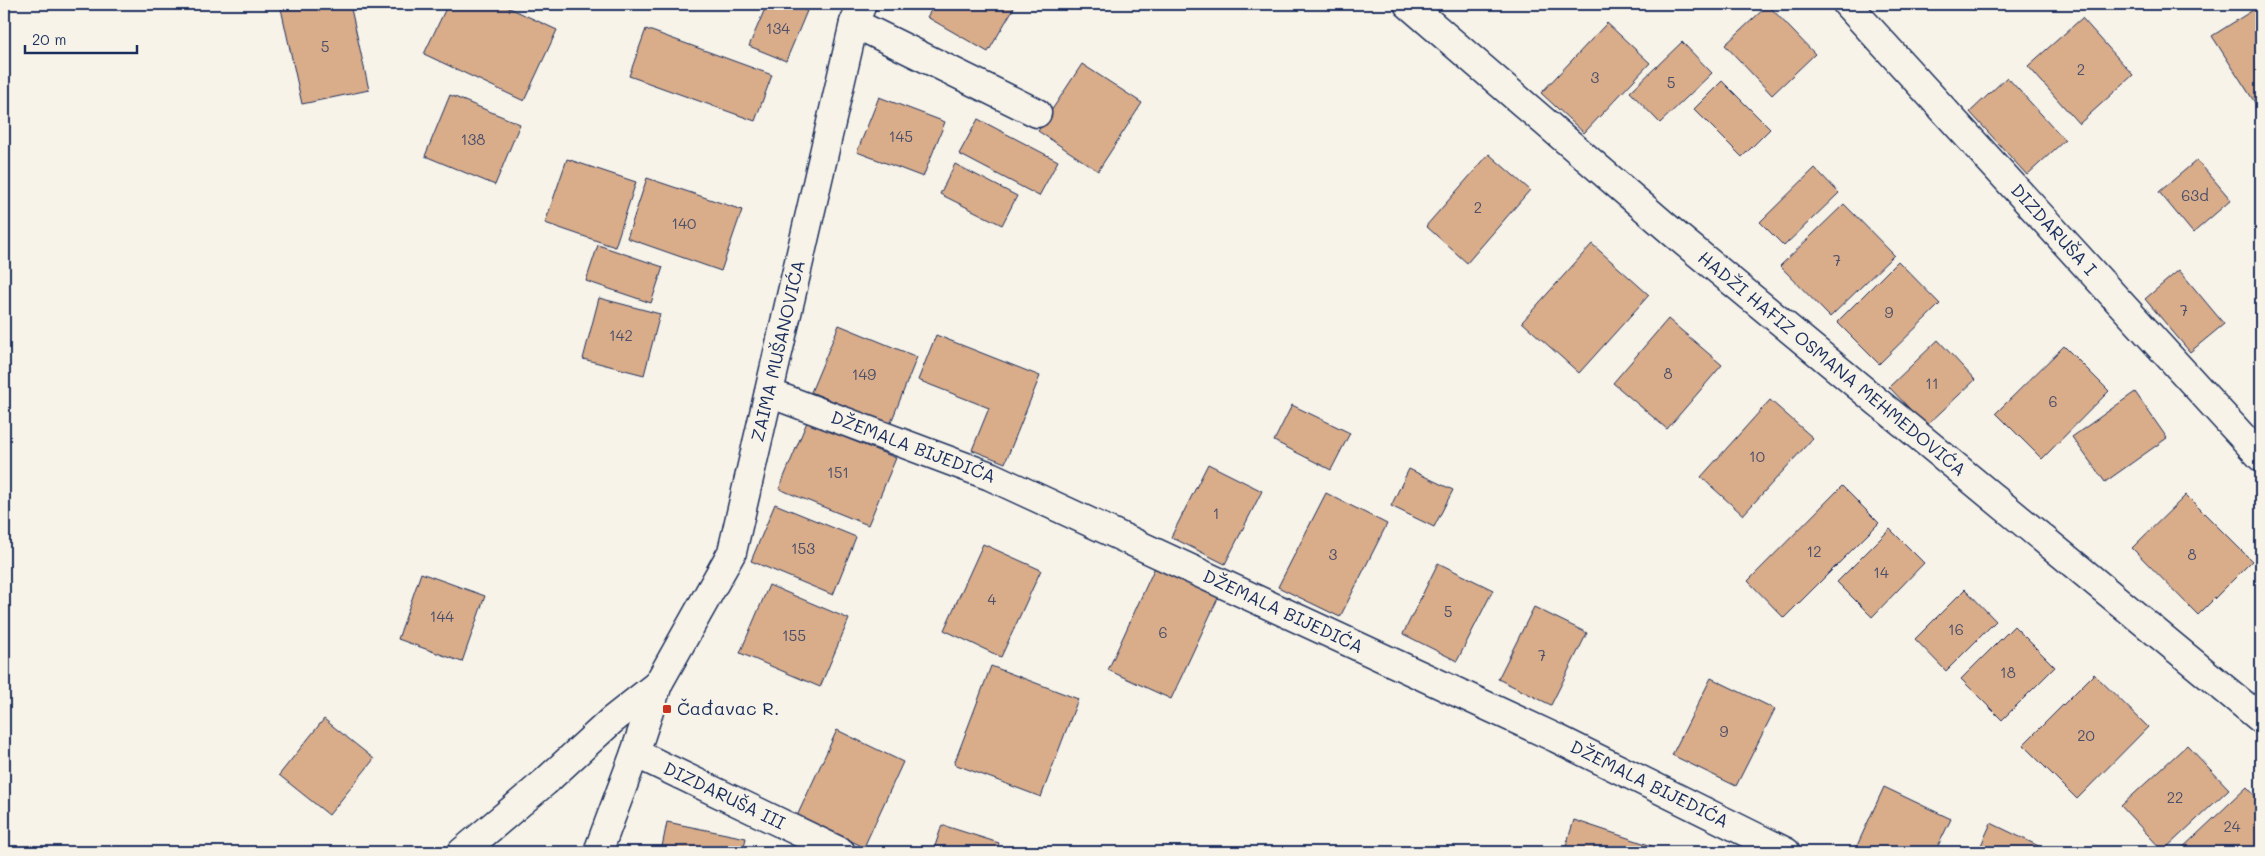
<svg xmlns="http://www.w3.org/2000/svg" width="2265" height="856" viewBox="0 0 2265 856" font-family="Mali,sans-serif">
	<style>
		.building { fill: #d9ac8a; stroke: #1b2f5e }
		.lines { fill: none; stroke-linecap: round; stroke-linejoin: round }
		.street-casing { stroke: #1b2f5e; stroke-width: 31 }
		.secondary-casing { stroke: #1b2f5e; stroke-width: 31 }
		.street { stroke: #f7f3e8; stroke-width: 28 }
		.secondary { stroke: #f7f3e8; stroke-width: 28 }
		.poi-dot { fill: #c8321e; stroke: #f7f3e8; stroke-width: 2 }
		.labels { text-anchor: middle; stroke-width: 4.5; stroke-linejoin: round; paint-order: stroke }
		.number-label { font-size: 15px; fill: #4a4e69 }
		.street-label { font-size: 18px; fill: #1b2f5e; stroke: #f7f3e8 }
		.poi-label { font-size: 18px; fill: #1b2f5e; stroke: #f7f3e8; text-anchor: start }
	</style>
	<rect width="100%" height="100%" fill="#f7f3e8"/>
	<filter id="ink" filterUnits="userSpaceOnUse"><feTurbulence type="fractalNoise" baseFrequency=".02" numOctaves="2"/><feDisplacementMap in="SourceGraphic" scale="10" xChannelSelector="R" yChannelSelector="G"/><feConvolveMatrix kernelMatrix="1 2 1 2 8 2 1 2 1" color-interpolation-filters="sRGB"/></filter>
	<g filter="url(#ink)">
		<g class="building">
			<path d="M280,4H350L369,90L302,104Z"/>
			<path d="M448,4H501L557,30L524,101L424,54Z"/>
			<path d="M767,4H789L807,11L786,61L749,46Z"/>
			<path d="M935,4H1016L988,52L927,17Z"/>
			<path d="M1768,5L1815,54L1772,95L1725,45Z"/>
			<path d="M2261,5V112L2212,36Z"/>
			<path d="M2082,18L2133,75L2079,124L2028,66Z"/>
			<path d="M1607,23L1650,63L1584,133L1541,93Z"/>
			<path d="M646,29L772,75L755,121L629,76Z"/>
			<path d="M1682,42L1712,73L1660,123L1630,92Z"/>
			<path d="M1082,64L1142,103L1098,171L1038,131Z"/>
			<path d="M2007,77L2065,140L2027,175L1970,112Z"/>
			<path d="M1722,81L1770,129L1742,157L1694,109Z"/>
			<path d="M450,95L520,124L495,185L425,156Z"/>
			<path d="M879,97L945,122L923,177L857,152Z"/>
			<path d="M978,119L1058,161L1039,196L959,154Z"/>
			<path d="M1489,154L1530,190L1467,263L1426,226Z"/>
			<path d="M567,159L636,182L615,247L545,223Z"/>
			<path d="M2197,160L2231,200L2193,233L2159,192Z"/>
			<path d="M955,164L1017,196L1002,225L940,194Z"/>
			<path d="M1815,168L1839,193L1784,246L1760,222Z"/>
			<path d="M647,178L742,210L721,271L627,238Z"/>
			<path d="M1844,204L1894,255L1830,317L1780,266Z"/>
			<path d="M1592,244L1649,295L1579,373L1522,322Z"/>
			<path d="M598,245L663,267L651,303L586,281Z"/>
			<path d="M1898,261L1940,304L1879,364L1837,322Z"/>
			<path d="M2179,270L2224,324L2190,352L2145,299Z"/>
			<path d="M599,298L660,314L644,375L583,359Z"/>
			<path d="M1668,319L1722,365L1667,429L1613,383Z"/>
			<path d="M839,325L917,357L890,425L811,392Z"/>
			<path d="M936,335L1040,376L1005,463L972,450L989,408L918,380Z"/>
			<path d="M1938,340L1975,380L1926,426L1889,387Z"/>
			<path d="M2064,346L2109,391L2042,459L1996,413Z"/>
			<path d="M2135,392L2167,438L2105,482L2072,437Z"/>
			<path d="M1770,400L1813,438L1743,515L1701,477Z"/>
			<path d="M1292,405L1350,433L1331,470L1274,441Z"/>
			<path d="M807,422L896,458L868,525L779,489Z"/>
			<path d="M1208,464L1262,491L1225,564L1171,537Z"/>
			<path d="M1409,469L1453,490L1434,527L1391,506Z"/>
			<path d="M1842,486L1879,523L1784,618L1748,581Z"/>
			<path d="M1326,493L1387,524L1340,617L1278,587Z"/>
			<path d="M2186,495L2252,561L2198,615L2132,548Z"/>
			<path d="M775,504L856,537L833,595L751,561Z"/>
			<path d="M1890,529L1924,563L1872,617L1837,582Z"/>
			<path d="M983,544L1041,570L1001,657L944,630Z"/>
			<path d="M1438,563L1493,590L1457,661L1403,634Z"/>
			<path d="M1155,567L1219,596L1171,699L1108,670Z"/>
			<path d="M421,573L485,596L462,662L398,639Z"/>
			<path d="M769,585L849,619L820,687L740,653Z"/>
			<path d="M1965,589L1996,621L1946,671L1915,639Z"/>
			<path d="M1534,607L1587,633L1551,705L1498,679Z"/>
			<path d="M2014,626L2055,667L2002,720L1961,679Z"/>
			<path d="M991,666L1078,699L1041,797L954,764Z"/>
			<path d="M2094,674L2148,727L2077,799L2023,745Z"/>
			<path d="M1711,678L1775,709L1736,786L1672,755Z"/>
			<path d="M324,719L374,759L329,815L279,775Z"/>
			<path d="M837,730L903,762L864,847L797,816Z"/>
			<path d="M2187,745L2229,789L2163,851L2121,806Z"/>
			<path d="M1884,787L1951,819L1935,852H1860L1855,850Z"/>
			<path d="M2247,787L2261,802V852H2178Z"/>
			<path d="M1574,820L1652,846L1650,852H1564Z"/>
			<path d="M667,822L746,838L743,852H661Z"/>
			<path d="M1991,823L2049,851V852H1978Z"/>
			<path d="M942,825L999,843L996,852H933Z"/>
		</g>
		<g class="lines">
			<g class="street-casing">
				<g id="street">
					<path id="s1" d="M1408,4L1677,236L2261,719"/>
					<path id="s2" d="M1847,4L2261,457"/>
					<path d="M854,23L1037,113"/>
					<path id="s3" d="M769,393L990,476L1556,738L1786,852"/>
					<path id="s4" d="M635,753L841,852"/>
				</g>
			</g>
			<g class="secondary-casing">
				<g id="secondary">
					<path d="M462,852L545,782L611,721L658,684"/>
					<path id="s5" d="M598,852L635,753L658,684L732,552L854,23L862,4"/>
				</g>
			</g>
			<use href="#street" class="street"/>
			<use href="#secondary" class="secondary"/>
		</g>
	</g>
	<rect class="poi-dot" x="662" y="704" width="10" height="10" rx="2.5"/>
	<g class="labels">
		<g class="number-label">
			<text x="778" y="34">134</text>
			<text x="325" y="52">5</text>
			<text x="2081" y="75">2</text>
			<text x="1595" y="83">3</text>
			<text x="1671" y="88">5</text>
			<text x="901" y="142">145</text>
			<text x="473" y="145">138</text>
			<text x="2195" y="201">63d</text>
			<text x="1478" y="213">2</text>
			<text x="684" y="229">140</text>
			<text x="1837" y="266">7</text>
			<text x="2184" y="316">7</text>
			<text x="1889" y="318">9</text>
			<text x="621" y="341">142</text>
			<text x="1668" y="379">8</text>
			<text x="864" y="380">149</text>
			<text x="1932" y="389">11</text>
			<text x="2053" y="407">6</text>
			<text x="1757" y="462">10</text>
			<text x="838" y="478">151</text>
			<text x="1216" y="519">1</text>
			<text x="803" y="554">153</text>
			<text x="1814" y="557">12</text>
			<text x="1333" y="560">3</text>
			<text x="2192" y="560">8</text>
			<text x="1881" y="578">14</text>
			<text x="992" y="605">4</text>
			<text x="1448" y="617">5</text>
			<text x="442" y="622">144</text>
			<text x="1956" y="635">16</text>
			<text x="1163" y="638">6</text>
			<text x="794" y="641">155</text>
			<text x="1542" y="661">7</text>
			<text x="2008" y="678">18</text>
			<text x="1724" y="737">9</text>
			<text x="2086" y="741">20</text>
			<text x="2175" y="803">22</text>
			<text x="2232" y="832">24</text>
		</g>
		<g class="street-label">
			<text dy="6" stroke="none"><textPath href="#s2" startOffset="306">DIZDARUŠA I</textPath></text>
			<text dy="6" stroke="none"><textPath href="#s5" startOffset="536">ZAIMA MUŠANOVIĆA</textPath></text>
			<text dy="6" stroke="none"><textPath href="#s1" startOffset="556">HADŽI HAFIZ OSMANA MEHMEDOVIĆA</textPath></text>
			<text dy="6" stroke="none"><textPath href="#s3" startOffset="154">DŽEMALA BIJEDIĆA</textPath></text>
			<text dy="6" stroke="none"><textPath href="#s3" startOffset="559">DŽEMALA BIJEDIĆA</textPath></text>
			<text dy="6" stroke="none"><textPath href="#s3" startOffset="964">DŽEMALA BIJEDIĆA</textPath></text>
			<text dy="6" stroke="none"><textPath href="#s4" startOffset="99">DIZDARUŠA III</textPath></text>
		</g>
		<g class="poi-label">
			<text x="677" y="715">Čađavac R.</text>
		</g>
	</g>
	<rect width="2265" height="856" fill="none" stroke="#f7f3e8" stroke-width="20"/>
	<rect x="10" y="10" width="2245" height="836" fill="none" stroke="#1b2f5e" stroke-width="2" filter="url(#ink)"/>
	<path d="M25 45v8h112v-8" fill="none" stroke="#1b2f5e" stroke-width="2.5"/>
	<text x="32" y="45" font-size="15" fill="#1b2f5e" stroke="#f7f3e8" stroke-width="4" paint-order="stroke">20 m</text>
</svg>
